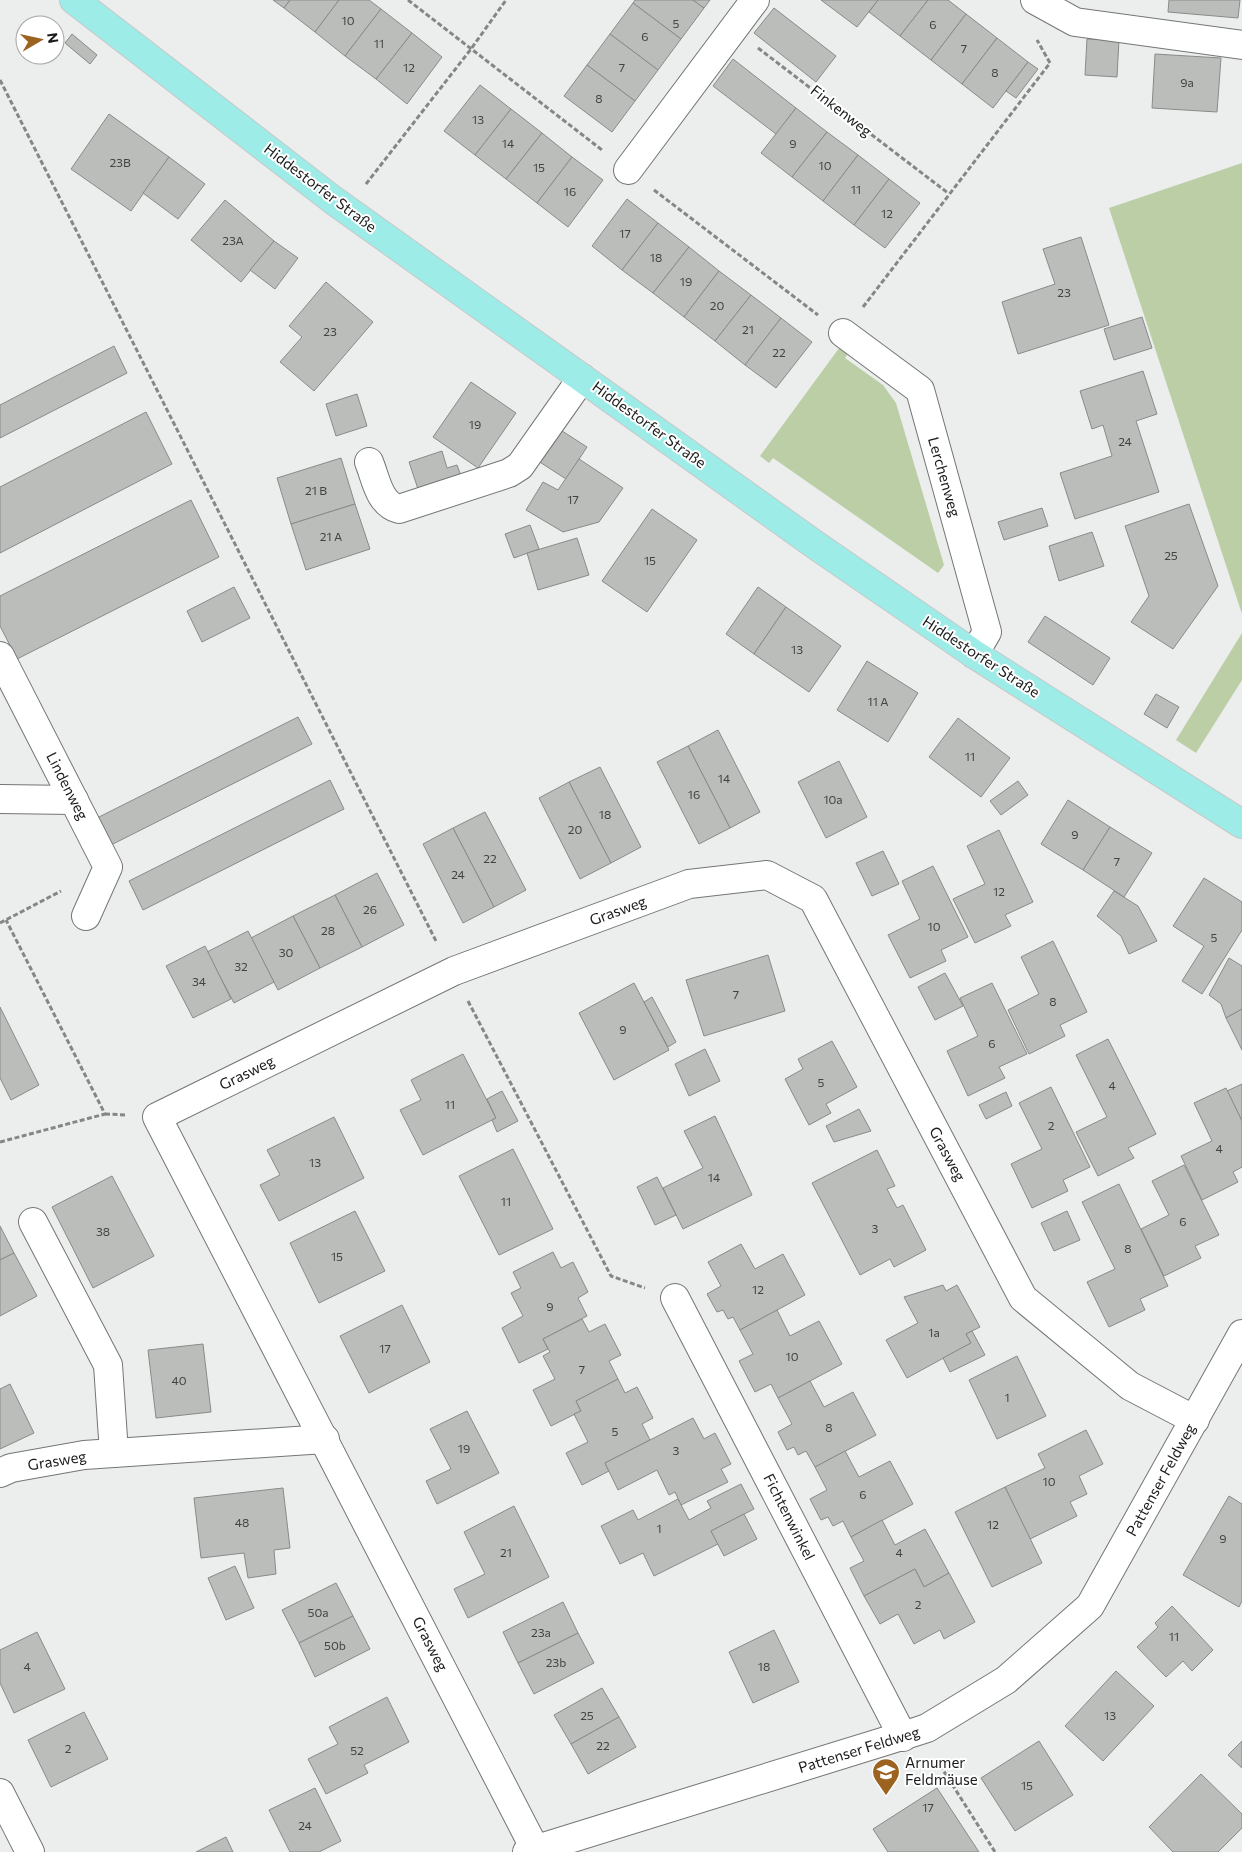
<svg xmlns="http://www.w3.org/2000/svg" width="1242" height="1852" viewBox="0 0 1242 1852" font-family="Commissioner,sans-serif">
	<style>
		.green { fill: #bccea5 }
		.building { fill: #bbbdbb; stroke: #888b89 }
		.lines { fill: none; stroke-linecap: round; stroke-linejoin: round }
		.minor-casing { stroke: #737675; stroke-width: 30 }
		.major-casing { stroke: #c8c8c8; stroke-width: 30 }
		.path { stroke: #848786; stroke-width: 3; stroke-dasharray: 5 2.5; stroke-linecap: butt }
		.minor { stroke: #fff; stroke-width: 28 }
		.major { stroke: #9dece7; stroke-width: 28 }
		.labels { text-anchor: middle; stroke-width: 4; stroke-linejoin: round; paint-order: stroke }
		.number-label { font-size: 12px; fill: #424443 }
		.street-label { font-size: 15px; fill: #1a1b1b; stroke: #fff }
		.poi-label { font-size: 15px; fill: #1a1b1b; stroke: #fff; text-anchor: start }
	</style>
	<rect width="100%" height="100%" fill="#ebeeed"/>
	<g class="green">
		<path d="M1242,163V614L1109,208Z"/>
		<path d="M845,340L853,346L845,358L883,385L896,403L944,565L938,573L773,458L769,463L760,456Z"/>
		<path d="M1242,633V680L1196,753L1176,740Z"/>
	</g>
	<g class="building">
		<path d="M273,0H290L284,8Z"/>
		<path d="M290,0H339L315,32L284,8Z"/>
		<path d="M339,0H369L381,9L345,56L315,32Z"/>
		<path d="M635,0H693L704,8L681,39L633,3Z"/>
		<path d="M693,0H710L704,8Z"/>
		<path d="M821,0H878L857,27Z"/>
		<path d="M878,0H928L900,36L869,12Z"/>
		<path d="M928,0H948L966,14L931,60L900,36Z"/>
		<path d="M1169,0H1240L1238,18L1168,12Z"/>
		<path d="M633,3L681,39L658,70L610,34Z"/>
		<path d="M774,8L836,56L816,82L754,33Z"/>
		<path d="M381,9L412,33L376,79L345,56Z"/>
		<path d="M966,14L997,38L962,84L931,60Z"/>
		<path d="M412,33L442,57L407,104L376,79Z"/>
		<path d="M72,34L97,55L90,64L65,43Z"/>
		<path d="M610,34L658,70L635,101L587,65Z"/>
		<path d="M997,38L1028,62L993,108L962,84Z"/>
		<path d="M1087,39L1119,40L1117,77L1085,75Z"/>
		<path d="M1155,54L1221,58L1217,112L1152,108Z"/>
		<path d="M733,59L796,108L776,134L713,86Z"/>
		<path d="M1028,62L1038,69L1016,98L1006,91Z"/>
		<path d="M587,65L635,101L612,132L564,96Z"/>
		<path d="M480,85L511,109L475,155L444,131Z"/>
		<path d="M796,108L827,132L792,177L761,153Z"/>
		<path d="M511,109L542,133L506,179L475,155Z"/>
		<path d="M109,114L169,157L131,211L71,169Z"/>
		<path d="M827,132L858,155L823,201L792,177Z"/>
		<path d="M542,133L572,157L537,203L506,179Z"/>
		<path d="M858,155L889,179L854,225L823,201Z"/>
		<path d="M169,157L205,184L178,219L143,193Z"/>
		<path d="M572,157L603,180L568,227L537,203Z"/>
		<path d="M889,179L920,203L885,248L854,225Z"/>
		<path d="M627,199L658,223L622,270L592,246Z"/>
		<path d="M225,200L274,241L241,282L191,240Z"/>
		<path d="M658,223L689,247L653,293L622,270Z"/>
		<path d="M1081,237L1109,325L1018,354L1002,302L1055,284L1043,249Z"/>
		<path d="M274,241L298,258L275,289L250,270Z"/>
		<path d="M689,247L719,271L684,317L653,293Z"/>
		<path d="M719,271L751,295L715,341L684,317Z"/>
		<path d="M326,282L373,322L314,391L280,362L302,337L289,326Z"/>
		<path d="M751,295L781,318L745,365L715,341Z"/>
		<path d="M1142,317L1152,348L1114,360L1104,329Z"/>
		<path d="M781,318L812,342L776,388L745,365Z"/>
		<path d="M114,346L127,373L0,438V405Z"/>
		<path d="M1143,371L1157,414L1136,421L1159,492L1075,519L1060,473L1112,456L1103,425L1092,429L1080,391Z"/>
		<path d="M471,382L516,413L478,468L433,437Z"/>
		<path d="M357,394L367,426L336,436L326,404Z"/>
		<path d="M146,412L172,464L0,553V487Z"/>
		<path d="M556,427L587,447L566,479L535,459Z"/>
		<path d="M442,451L447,468L457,465L464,484L421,498L409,462Z"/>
		<path d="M341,458L355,504L291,524L277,478Z"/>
		<path d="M579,459L623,488L599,522L563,532L526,510L543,482L558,490Z"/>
		<path d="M191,500L219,557L17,659L0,626V596Z"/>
		<path d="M355,504L370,549L306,570L291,524Z"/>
		<path d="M1189,504L1218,586L1173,649L1131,622L1149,596L1125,526Z"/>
		<path d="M1042,508L1048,526L1004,540L998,522Z"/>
		<path d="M652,509L697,540L647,612L602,581Z"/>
		<path d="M530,525L539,549L514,558L505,534Z"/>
		<path d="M1092,532L1104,566L1059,581L1049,546Z"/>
		<path d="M577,538L589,575L538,590L527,553Z"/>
		<path d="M234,587L250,618L202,642L187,611Z"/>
		<path d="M758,587L786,607L754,654L726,634Z"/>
		<path d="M786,607L841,646L809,692L754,654Z"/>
		<path d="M1045,616L1110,658L1093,685L1028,642Z"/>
		<path d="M867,661L918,693L888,742L837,710Z"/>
		<path d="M1156,694L1179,707L1167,728L1144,714Z"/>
		<path d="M298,717L312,744L109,846L95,819Z"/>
		<path d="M958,718L1010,758L981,797L929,757Z"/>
		<path d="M718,730L760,812L730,828L688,746Z"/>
		<path d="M688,746L730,828L699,844L657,762Z"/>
		<path d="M839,761L867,817L826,838L798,782Z"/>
		<path d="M600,767L641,847L611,863L569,782Z"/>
		<path d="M330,780L344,809L143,910L129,881Z"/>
		<path d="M1018,781L1028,795L1001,815L990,801Z"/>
		<path d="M569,782L611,863L580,879L539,798Z"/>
		<path d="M1068,800L1110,827L1083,870L1041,844Z"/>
		<path d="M485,812L526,890L494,907L453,828Z"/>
		<path d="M1110,827L1152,853L1124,897L1083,870Z"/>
		<path d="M453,828L494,907L463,923L423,844Z"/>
		<path d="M999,830L1033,902L1005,915L1011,926L975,943L953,899L985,884L967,846Z"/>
		<path d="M883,851L899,884L872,896L856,863Z"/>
		<path d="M933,866L968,937L941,950L946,961L910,978L888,935L920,919L902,881Z"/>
		<path d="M377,873L404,925L362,947L335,895Z"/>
		<path d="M1204,878L1242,902V930L1202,994L1182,981L1204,946L1173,926Z"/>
		<path d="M1114,891L1138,906L1157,941L1129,954L1121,936L1097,916Z"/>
		<path d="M335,895L362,947L320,968L293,916Z"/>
		<path d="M293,916L320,968L278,990L251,938Z"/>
		<path d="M248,931L274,982L234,1003L207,952Z"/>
		<path d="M1053,941L1087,1012L1060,1025L1065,1036L1029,1054L1008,1010L1039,994L1021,957Z"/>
		<path d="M205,946L231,999L193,1018L166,966Z"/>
		<path d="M768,955L785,1011L704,1036L686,980Z"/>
		<path d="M1229,958L1242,966V1009L1226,1018L1221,1004L1209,995Z"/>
		<path d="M945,973L963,1006L935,1020L918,987Z"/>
		<path d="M634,983L669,1050L614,1080L579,1013Z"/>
		<path d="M992,983L1027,1054L999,1067L1005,1078L968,1096L947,1051L978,1036L960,998Z"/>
		<path d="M652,997L676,1042L668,1047L644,1002Z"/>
		<path d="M0,1007L39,1085L11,1100L0,1078Z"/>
		<path d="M1242,1009V1050L1226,1018Z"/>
		<path d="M1108,1039L1156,1134L1128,1148L1134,1158L1098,1176L1076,1132L1107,1117L1076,1055Z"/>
		<path d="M832,1041L857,1087L826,1104L831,1113L809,1125L785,1079L803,1069L798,1059Z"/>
		<path d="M705,1049L720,1081L689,1096L675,1064Z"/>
		<path d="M463,1054L496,1118L423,1155L400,1110L421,1100L411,1080Z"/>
		<path d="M1242,1084V1121L1227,1091Z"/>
		<path d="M1051,1087L1090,1167L1063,1180L1068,1191L1032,1208L1011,1164L1042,1149L1019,1103Z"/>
		<path d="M1226,1088L1242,1121V1167L1233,1172L1238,1182L1202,1200L1181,1156L1212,1141L1194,1103Z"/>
		<path d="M502,1091L518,1121L497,1132L492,1120L496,1118L487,1099Z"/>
		<path d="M1006,1092L1012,1106L986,1119L979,1105Z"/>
		<path d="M859,1109L871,1131L834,1142L826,1126Z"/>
		<path d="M715,1116L752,1195L683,1229L663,1188L703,1168L684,1131Z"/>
		<path d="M334,1117L364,1178L279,1221L260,1185L280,1175L267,1150Z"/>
		<path d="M513,1149L553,1229L499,1255L459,1176Z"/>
		<path d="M877,1150L895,1186L887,1189L897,1208L903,1205L926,1250L894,1267L890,1259L860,1275L812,1183Z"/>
		<path d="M1184,1165L1219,1235L1195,1246L1201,1258L1164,1276L1141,1229L1169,1215L1152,1181Z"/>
		<path d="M112,1176L154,1256L93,1288L52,1207Z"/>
		<path d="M657,1177L676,1215L655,1225L637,1187Z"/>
		<path d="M1119,1184L1168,1286L1140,1299L1145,1310L1109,1327L1087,1282L1115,1269L1082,1202Z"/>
		<path d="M355,1211L385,1271L319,1303L290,1243Z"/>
		<path d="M1067,1211L1080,1240L1054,1251L1041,1223Z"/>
		<path d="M0,1226L14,1253L0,1260Z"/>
		<path d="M741,1244L755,1269L783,1254L805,1295L740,1330L733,1317L728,1319L723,1310L717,1312L707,1294L721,1286L708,1262Z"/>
		<path d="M553,1252L561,1268L573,1262L588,1292L578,1298L587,1316L543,1339L548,1349L519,1363L502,1328L523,1316L511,1293L521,1288L513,1272Z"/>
		<path d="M14,1253L37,1296L0,1316V1260Z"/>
		<path d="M943,1285L946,1291L957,1285L980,1327L966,1334L971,1343L907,1378L886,1340L918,1323L904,1297Z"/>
		<path d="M402,1305L430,1362L369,1393L340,1336Z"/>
		<path d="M777,1310L790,1336L819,1321L842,1364L778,1398L771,1384L755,1392L739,1361L753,1354L740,1330Z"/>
		<path d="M582,1319L589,1332L605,1324L621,1355L609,1361L618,1379L576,1401L581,1411L551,1426L533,1390L555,1379L543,1356L550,1352L543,1339Z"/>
		<path d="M972,1331L985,1355L950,1372L943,1358L971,1343L966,1334Z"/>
		<path d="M203,1344L211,1412L156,1418L148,1350Z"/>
		<path d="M1017,1356L1046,1416L997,1439L969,1380Z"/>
		<path d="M618,1379L625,1393L637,1387L653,1418L642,1424L650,1440L605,1463L609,1471L582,1485L566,1453L588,1442L574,1414L581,1411L576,1401Z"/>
		<path d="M810,1381L824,1407L853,1392L876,1435L815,1467L806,1451L798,1455L794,1447L787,1450L778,1432L792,1424L778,1398Z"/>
		<path d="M10,1384L34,1433L0,1449V1389Z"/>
		<path d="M467,1411L499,1473L437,1504L426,1481L451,1469L430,1429Z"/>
		<path d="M693,1418L704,1439L715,1433L731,1464L721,1469L728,1482L681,1505L675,1492L669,1495L657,1470L618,1490L605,1463Z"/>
		<path d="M1086,1430L1103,1464L1079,1476L1087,1494L1070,1502L1077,1516L1030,1539L1005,1487L1045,1468L1038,1454Z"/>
		<path d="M845,1451L859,1477L890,1461L913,1504L851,1537L843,1521L833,1526L828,1517L821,1520L810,1499L827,1490L815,1467Z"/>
		<path d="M741,1484L754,1509L711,1531L718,1544L654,1576L643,1553L620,1564L601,1526L633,1510L638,1520L678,1499L689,1520L711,1508L707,1501Z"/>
		<path d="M1005,1487L1042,1563L992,1587L955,1512Z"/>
		<path d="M283,1488L290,1548L274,1550L276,1574L248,1578L244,1553L201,1558L194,1498Z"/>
		<path d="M1229,1496L1242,1504V1601L1239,1607L1183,1575Z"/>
		<path d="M514,1506L549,1577L468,1618L454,1589L485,1574L464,1532Z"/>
		<path d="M744,1514L757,1539L724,1556L711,1531Z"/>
		<path d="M882,1520L895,1545L925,1529L949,1573L924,1587L915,1569L864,1596L850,1568L864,1561L851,1537Z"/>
		<path d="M235,1566L254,1608L226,1620L208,1578Z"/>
		<path d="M915,1569L924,1587L949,1573L975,1622L944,1639L940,1630L914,1644L898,1614L880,1624L864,1596Z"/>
		<path d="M336,1583L353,1616L299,1643L282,1610Z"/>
		<path d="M563,1602L578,1633L518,1663L503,1632Z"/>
		<path d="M1172,1606L1213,1650L1192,1671L1183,1661L1166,1677L1137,1647L1158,1627L1155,1623Z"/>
		<path d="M353,1616L370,1649L315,1677L299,1643Z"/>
		<path d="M774,1630L799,1682L753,1703L729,1652Z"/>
		<path d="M37,1632L65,1689L14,1713L0,1683V1650Z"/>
		<path d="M578,1633L594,1663L534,1694L518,1663Z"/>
		<path d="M1116,1671L1154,1706L1103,1761L1065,1726Z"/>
		<path d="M602,1688L619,1717L571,1744L554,1715Z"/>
		<path d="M387,1697L409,1742L364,1765L368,1773L326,1794L308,1759L338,1744L329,1727Z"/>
		<path d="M84,1712L108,1759L51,1787L28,1740Z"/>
		<path d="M619,1717L636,1747L588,1774L571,1744Z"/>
		<path d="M1039,1741L1073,1795L1015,1831L981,1778Z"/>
		<path d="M1242,1741V1768L1228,1755Z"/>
		<path d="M1201,1774L1242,1814V1828L1218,1852H1173L1149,1827Z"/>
		<path d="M315,1788L341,1841L319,1852H290L269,1810Z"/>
		<path d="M937,1788L979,1852H888L873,1829Z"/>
		<path d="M226,1837L233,1852H196Z"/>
	</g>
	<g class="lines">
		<g class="minor-casing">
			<g id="minor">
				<path d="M1035,0L1075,22L1242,45"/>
				<path d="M628,170L755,0"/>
				<path d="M843,333L920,390L987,632L974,654"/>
				<path d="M369,462C376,479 379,504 399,509L509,473L520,466L582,378"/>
				<path d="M0,656L108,867L86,916"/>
				<path d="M0,799L74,800"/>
				<path d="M33,1222L108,1365L114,1453"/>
				<path d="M675,1298L903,1737"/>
				<path d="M0,1473L11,1468L84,1455L325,1439"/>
				<path d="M0,1793L30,1852"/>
				<path d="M535,1849L157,1117L454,971L689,884L767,875L813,899L1023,1298L1130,1386L1195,1420"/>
				<path d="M527,1852L918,1731L927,1728L1006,1680L1090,1606L1242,1334"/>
			</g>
		</g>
		<g class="major-casing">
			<path id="major" d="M74,0L333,200L814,544L974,654L1242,824"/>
		</g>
		<g class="path">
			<path d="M408,0L602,150"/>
			<path d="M758,48L948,193"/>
			<path d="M0,80L437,943"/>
			<path d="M366,184L471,49L506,0"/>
			<path d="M654,190L818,315"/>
			<path d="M863,307L1050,63L1037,40"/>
			<path d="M0,923L61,891"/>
			<path d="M468,1001L611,1276L645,1288"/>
			<path d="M105,1114L127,1115"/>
			<path d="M0,1142L105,1114L6,920"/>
			<path d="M936,1759L995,1852"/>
		</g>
		<use href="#minor" class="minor"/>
		<use href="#major" class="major"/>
	</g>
	<defs>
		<g id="school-pin" transform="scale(1.4375)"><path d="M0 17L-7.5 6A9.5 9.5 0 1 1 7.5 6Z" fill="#9c6320" stroke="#fff"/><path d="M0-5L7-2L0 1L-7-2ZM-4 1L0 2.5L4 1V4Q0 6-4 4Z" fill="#fff"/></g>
	</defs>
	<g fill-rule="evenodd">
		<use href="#school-pin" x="886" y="1772"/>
	</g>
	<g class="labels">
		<g class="number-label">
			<text x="348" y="25">10</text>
			<text x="676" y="28">5</text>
			<text x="933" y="29">6</text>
			<text x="645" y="41">6</text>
			<text x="379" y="48">11</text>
			<text x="964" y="53">7</text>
			<text x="409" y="72">12</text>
			<text x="622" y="72">7</text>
			<text x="995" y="77">8</text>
			<text x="1187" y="87">9a</text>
			<text x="599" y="103">8</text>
			<text x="478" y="124">13</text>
			<text x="508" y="148">14</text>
			<text x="793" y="148">9</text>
			<text x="120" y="167">23B</text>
			<text x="825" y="170">10</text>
			<text x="539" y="172">15</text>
			<text x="856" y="194">11</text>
			<text x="570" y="196">16</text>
			<text x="887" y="218">12</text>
			<text x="625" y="238">17</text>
			<text x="233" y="245">23A</text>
			<text x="656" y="262">18</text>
			<text x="686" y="286">19</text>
			<text x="1064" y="297">23</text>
			<text x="717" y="310">20</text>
			<text x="748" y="334">21</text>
			<text x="330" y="336">23</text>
			<text x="779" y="357">22</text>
			<text x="475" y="429">19</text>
			<text x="1125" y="446">24</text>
			<text x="316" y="495">21 B</text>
			<text x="573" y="504">17</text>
			<text x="331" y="541">21 A</text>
			<text x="1171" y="560">25</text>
			<text x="650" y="565">15</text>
			<text x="797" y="654">13</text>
			<text x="878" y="706">11 A</text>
			<text x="970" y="761">11</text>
			<text x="724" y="783">14</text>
			<text x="694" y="799">16</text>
			<text x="833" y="804">10a</text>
			<text x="605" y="819">18</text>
			<text x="575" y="834">20</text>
			<text x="1075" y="839">9</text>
			<text x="490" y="863">22</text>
			<text x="1117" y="866">7</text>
			<text x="458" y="879">24</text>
			<text x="999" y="896">12</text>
			<text x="370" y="914">26</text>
			<text x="934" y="931">10</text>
			<text x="328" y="935">28</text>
			<text x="1214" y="942">5</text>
			<text x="286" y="957">30</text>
			<text x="241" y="971">32</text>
			<text x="199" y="986">34</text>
			<text x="736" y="999">7</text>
			<text x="1053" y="1006">8</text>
			<text x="623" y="1034">9</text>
			<text x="992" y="1048">6</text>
			<text x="821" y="1087">5</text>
			<text x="1112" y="1090">4</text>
			<text x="450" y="1109">11</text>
			<text x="1051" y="1130">2</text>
			<text x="1219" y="1153">4</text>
			<text x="315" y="1167">13</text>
			<text x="714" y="1182">14</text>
			<text x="506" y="1206">11</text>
			<text x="1183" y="1226">6</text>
			<text x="875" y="1233">3</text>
			<text x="103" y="1236">38</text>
			<text x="1128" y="1253">8</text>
			<text x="337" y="1261">15</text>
			<text x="758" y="1294">12</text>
			<text x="550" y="1311">9</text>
			<text x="934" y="1337">1a</text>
			<text x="385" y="1353">17</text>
			<text x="792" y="1361">10</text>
			<text x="582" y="1374">7</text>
			<text x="179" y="1385">40</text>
			<text x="1007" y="1402">1</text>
			<text x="829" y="1432">8</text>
			<text x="615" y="1436">5</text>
			<text x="464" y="1453">19</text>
			<text x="676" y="1455">3</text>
			<text x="1049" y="1486">10</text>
			<text x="863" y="1499">6</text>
			<text x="242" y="1527">48</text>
			<text x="993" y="1529">12</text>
			<text x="659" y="1533">1</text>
			<text x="1223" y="1543">9</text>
			<text x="506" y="1557">21</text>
			<text x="899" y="1557">4</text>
			<text x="918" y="1609">2</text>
			<text x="318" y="1617">50a</text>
			<text x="541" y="1637">23a</text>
			<text x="1174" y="1641">11</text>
			<text x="335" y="1650">50b</text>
			<text x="556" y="1667">23b</text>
			<text x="27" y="1671">4</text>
			<text x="764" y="1671">18</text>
			<text x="587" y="1720">25</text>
			<text x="1110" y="1720">13</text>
			<text x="603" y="1750">22</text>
			<text x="68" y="1753">2</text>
			<text x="357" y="1755">52</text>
			<text x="1027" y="1790">15</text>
			<text x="928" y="1812">17</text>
			<text x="305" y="1830">24</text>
		</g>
		<g class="street-label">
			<text transform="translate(841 111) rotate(38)" y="5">Finkenweg</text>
			<text transform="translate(320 188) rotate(37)" y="5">Hiddestorfer Straße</text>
			<text transform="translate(649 425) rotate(36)" y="5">Hiddestorfer Straße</text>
			<text transform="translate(944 477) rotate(74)" y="5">Lerchenweg</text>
			<text transform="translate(981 657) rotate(33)" y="5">Hiddestorfer Straße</text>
			<text transform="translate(67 786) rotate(63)" y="5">Lindenweg</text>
			<text transform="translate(618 911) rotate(-20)" y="5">Grasweg</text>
			<text transform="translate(247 1073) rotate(-26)" y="5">Grasweg</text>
			<text transform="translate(947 1154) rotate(62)" y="5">Grasweg</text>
			<text transform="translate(57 1461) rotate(-9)" y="5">Grasweg</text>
			<text transform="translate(1161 1480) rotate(-61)" y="5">Pattenser Feldweg</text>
			<text transform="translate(789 1517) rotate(63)" y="5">Fichtenwinkel</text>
			<text transform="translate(430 1644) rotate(63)" y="5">Grasweg</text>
			<text transform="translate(859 1750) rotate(-17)" y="5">Pattenser Feldweg</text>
		</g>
		<g class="poi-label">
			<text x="905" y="1768">Arnumer<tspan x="905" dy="17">Feldmäuse</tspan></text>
		</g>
	</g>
	<g transform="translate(40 40) rotate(81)"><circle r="24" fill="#ffffff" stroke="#a3a4a4"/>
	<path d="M0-4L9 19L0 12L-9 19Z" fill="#9c6320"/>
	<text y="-8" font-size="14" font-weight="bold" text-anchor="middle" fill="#1a1b1b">N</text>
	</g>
</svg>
